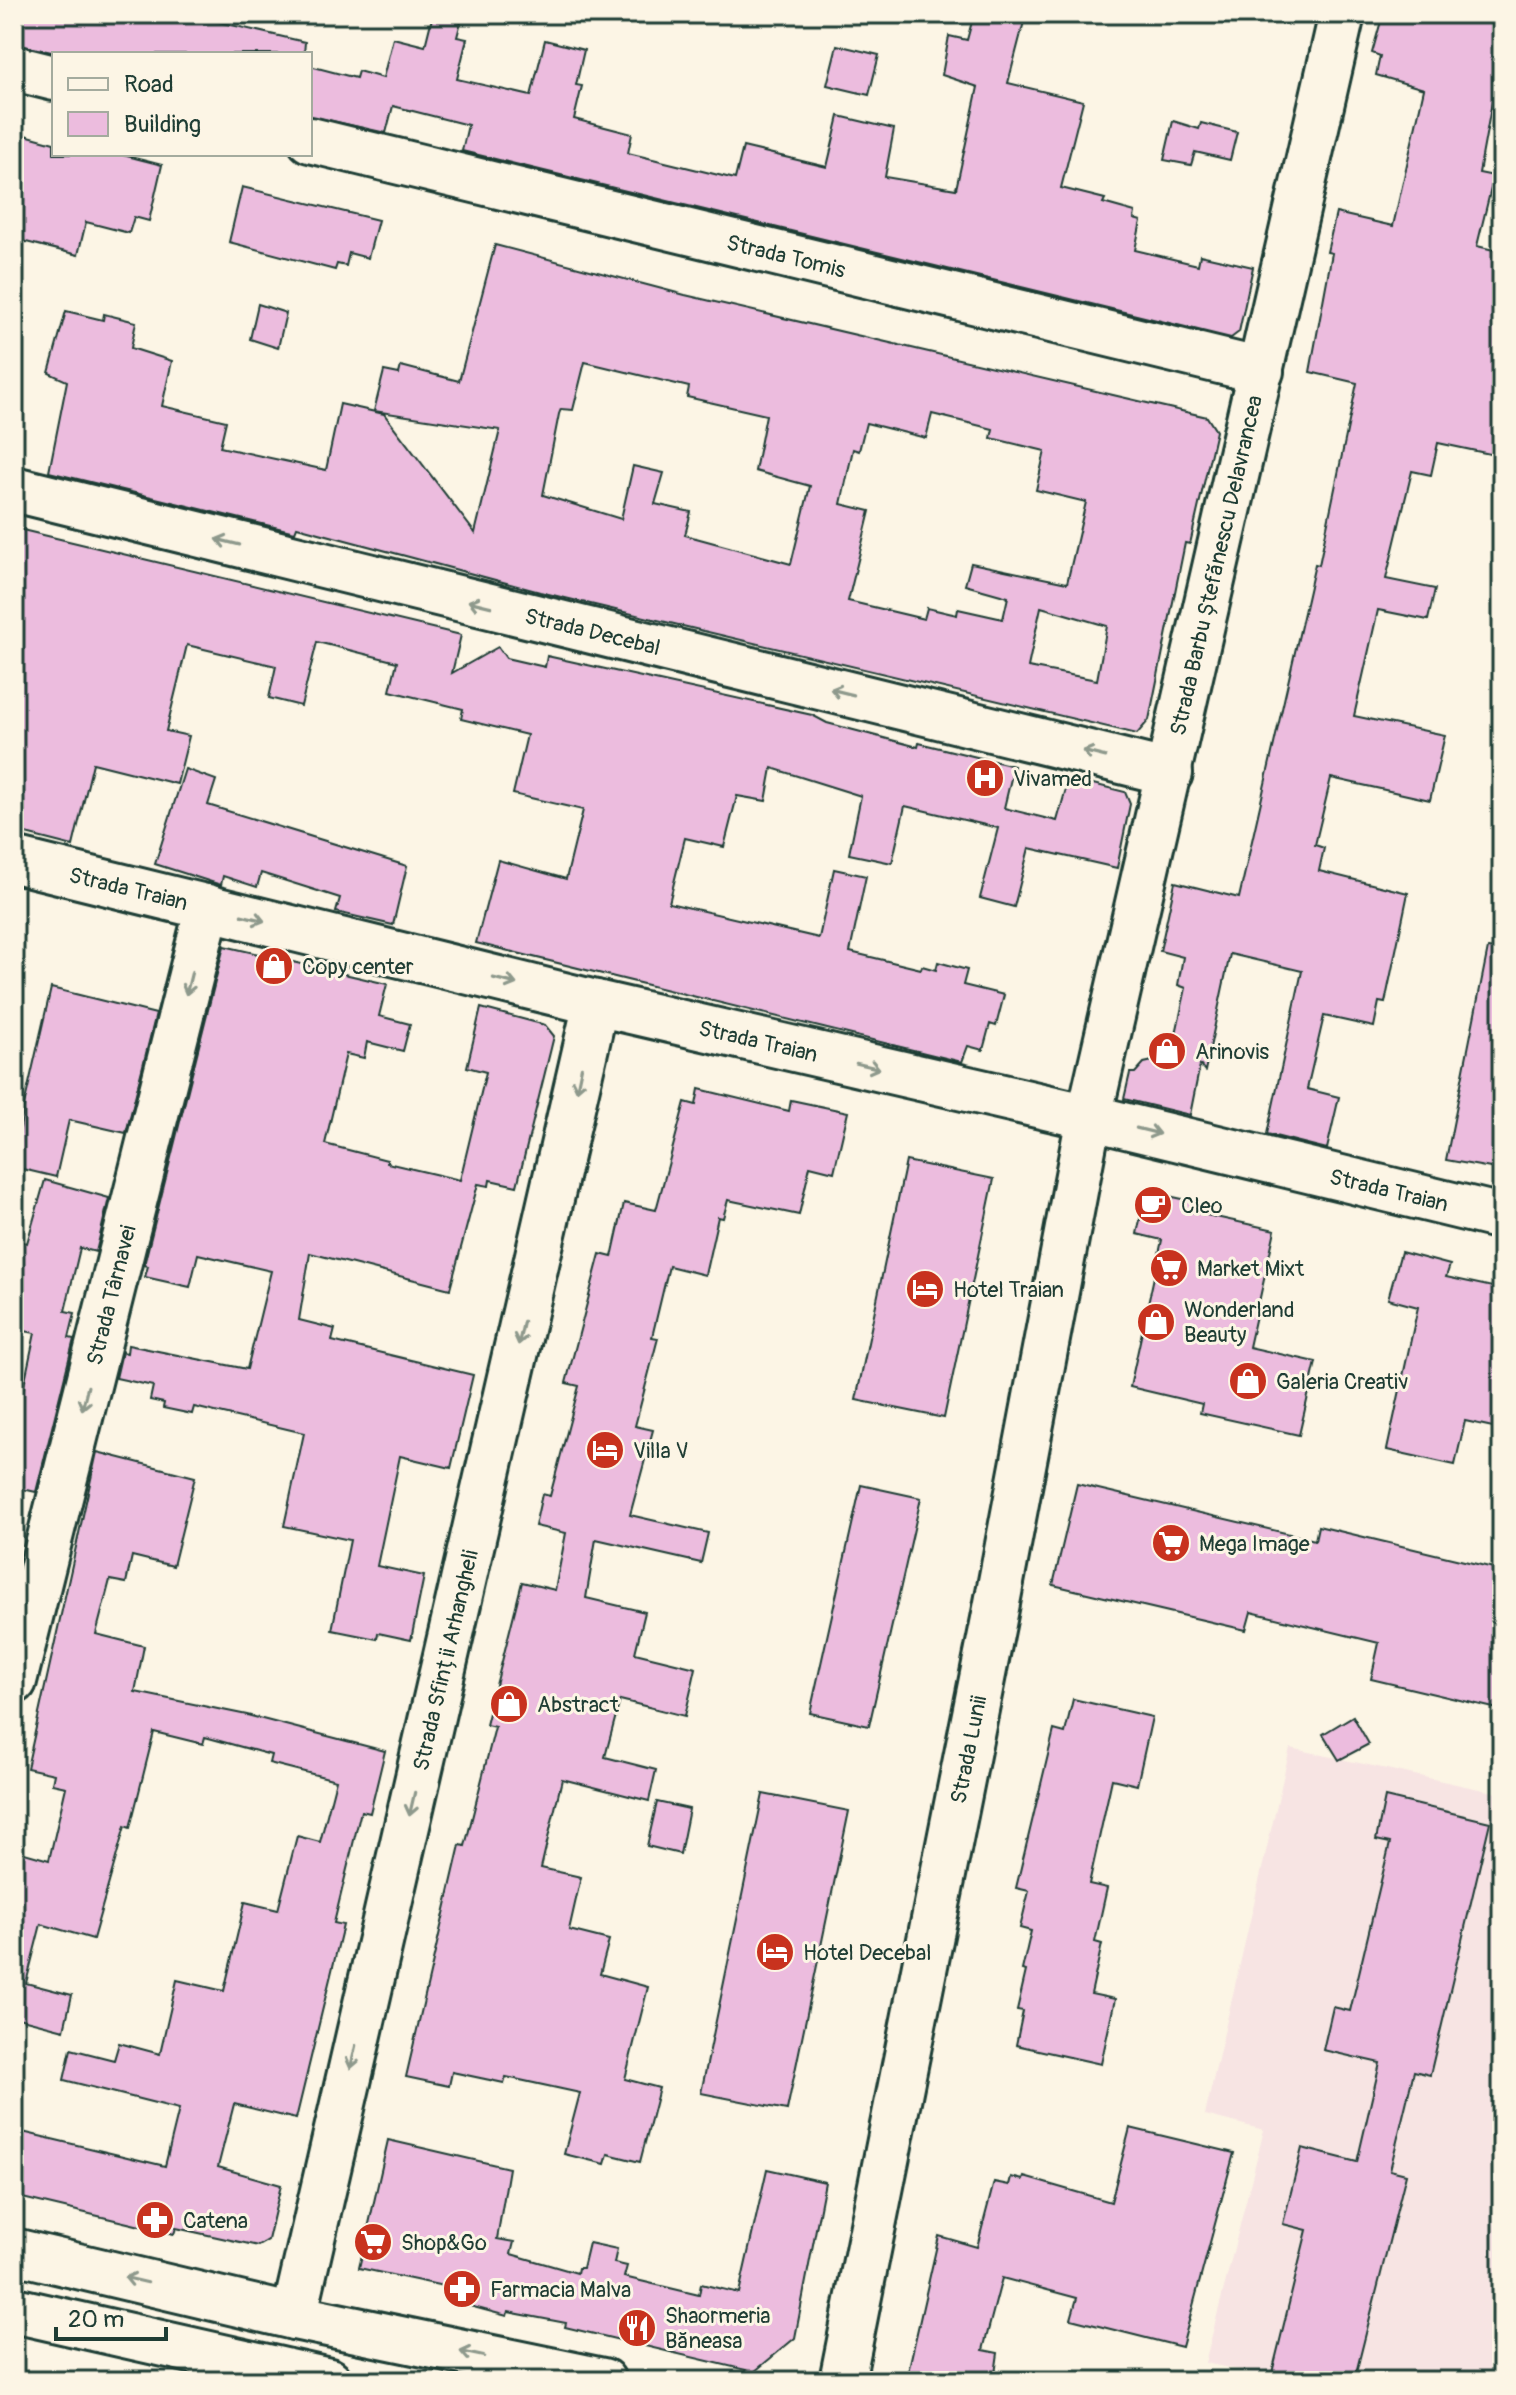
<svg xmlns="http://www.w3.org/2000/svg" width="1516" height="2395" viewBox="0 0 1516 2395" font-family="Pangolin,sans-serif">
	<style>
		.built { fill: #f7e4e3 }
		.building { fill: #ecbcde; stroke: #1f3d34; stroke-width: 2; fill-rule: evenodd }
		.lines { fill: none; stroke-linecap: round; stroke-linejoin: round }
		.street-casing { stroke: #1f3d34; stroke-width: 50 }
		.primary-casing { stroke: #1f3d34; stroke-width: 50 }
		.street { stroke: #fcf5e5; stroke-width: 44 }
		.primary { stroke: #fcf5e5; stroke-width: 44 }
		.oneway { stroke: #8e998c }
		.labels { text-anchor: middle; stroke-width: 6; stroke-linejoin: round; paint-order: stroke }
		.street-label { font-size: 22px; fill: #1f3d34; stroke: #fcf5e5 }
		.poi-label { font-size: 22px; fill: #1f3d34; stroke: #fcf5e5; text-anchor: start }
	</style>
	<rect width="100%" height="100%" fill="#fcf5e5"/>
	<filter id="ink" filterUnits="userSpaceOnUse"><feTurbulence type="fractalNoise" baseFrequency=".0125" numOctaves="2"/><feDisplacementMap in="SourceGraphic" scale="16" xChannelSelector="R" yChannelSelector="G"/><feConvolveMatrix kernelMatrix="1 2 1 2 8 2 1 2 1" color-interpolation-filters="sRGB"/></filter>
	<g filter="url(#ink)">
		<path class="built" d="M1290,1748L1502,1794V2381H1354L1406,2174L1390,2170L1415,2071L1431,2074L1490,1822L1386,1797L1376,1839L1390,1843L1350,2011L1333,2007L1380,2063L1357,2162L1302,2148L1307,2230L1270,2381H1252L1254,2373L1205,2363L1264,2130L1205,2115Z"/>
		<g class="building">
			<path d="M14,14H184L305,42L304,54H61L14,44Z"/>
			<path d="M433,14H463L457,37L467,39L457,79L531,96L545,40L584,50L576,85L582,86L574,119L632,134L628,153L735,179L743,147L827,167L839,116L894,129L885,177L956,189L978,87L942,75L949,36L967,40L974,14H1026L1008,83L1083,101L1061,188L1105,199L1103,203L1135,212L1134,219L1141,221L1135,250L1198,265L1200,255L1253,267L1239,332L1231,338L462,151L468,125L393,106L386,133L310,116V66L356,78L358,71L383,78L393,38L425,46Z"/>
			<path d="M1383,14H1465L1502,22L1493,71L1502,73V105L1492,102L1479,173L1494,176L1477,246L1502,252V421L1495,455L1438,443L1431,475L1412,471L1386,579L1435,589L1428,620L1378,610L1354,716L1445,735L1430,800L1331,778L1315,845L1324,848L1319,871L1408,893L1385,1003L1379,1002L1374,1027L1324,1016L1307,1089L1339,1097L1327,1149L1267,1134L1302,971L1230,954L1205,1071L1200,1065L1190,1115L1124,1099L1130,1073H1135L1144,1063L1171,1057L1186,988L1178,985L1183,957L1160,951L1175,882L1239,898L1315,564L1319,565L1357,383L1310,372L1332,253L1327,252L1336,213L1393,226L1424,89L1376,75L1380,56L1372,53Z"/>
			<path d="M837,45L879,55L869,95L827,85Z"/>
			<path d="M1173,121L1199,129L1201,123L1237,132L1230,160L1195,152L1191,165L1164,160Z"/>
			<path d="M14,132L54,143V154H119L162,165L149,221L134,217L129,233L86,222L78,255L14,239Z"/>
			<path d="M242,187L378,220L368,258L349,253L346,266L337,264L335,270L229,242Z"/>
			<path d="M495,245L685,295L1207,417L1216,431L1190,544L1185,543L1149,720L1137,734L540,592L297,527L295,532L49,472L67,381L49,373L66,311L103,320L104,314L136,322L131,348L172,361L162,406L226,421L220,447L326,470L340,404L384,414L475,533L500,430L374,411L384,371L399,374L401,366L459,381ZM585,362L689,387L687,397L766,415L755,471L810,486L791,564L685,535L691,512L655,504L664,473L633,466L621,519L543,495L559,414L561,409L573,410ZM932,414L993,429L991,438L1045,451L1036,490L1086,502L1067,583L971,563L965,585L1008,597L1003,619L958,609L957,615L927,608L924,619L848,601L870,511L841,504L853,449L859,451L866,423L926,438ZM1041,607L1107,626L1097,680L1028,667Z"/>
			<path d="M258,304L286,313L278,348L250,339Z"/>
			<path d="M14,528L461,635L452,673L498,647L506,658L545,667L547,656L812,715L827,723L918,747L919,743L1014,766L1004,808L1057,821L1069,778L1125,792L1130,804L1117,868L1029,848L1014,907L980,898L998,828L905,806L892,863L849,854L861,796L772,768L766,801L737,796L724,847L685,838L669,903L819,938L834,869L866,876L850,952L921,969L922,966L936,970L938,962L967,970L963,985L1004,995L996,1026L990,1024L983,1050L968,1046L962,1062L476,943L498,860L566,879L583,810L513,794L527,735L461,719L463,709L390,691L397,662L317,642L301,706L269,698L276,666L187,645L166,731L189,736L177,784L93,763L73,846L14,831Z"/>
			<path d="M185,769L216,780L208,805L407,866L393,925L336,912L340,898L261,873L257,887L223,876L221,885L155,864Z"/>
			<path d="M224,946L387,984L379,1016L410,1024L403,1051L367,1042L364,1058L346,1054L325,1144L387,1160V1163L460,1180L486,1072L467,1067L481,1008L545,1025L554,1036L517,1186L490,1180L489,1186L478,1184L450,1289L310,1253L299,1320L335,1329L332,1341L473,1375L451,1468L400,1456L377,1566L424,1576L411,1640L378,1633L377,1639L332,1630L350,1540L284,1526L304,1433L194,1407L192,1414L163,1408L164,1403L150,1400L153,1386L116,1378L122,1352L127,1353L128,1345L247,1369L271,1271L198,1254L190,1287L145,1277L148,1266L144,1265Z"/>
			<path d="M1488,948L1502,950V1170L1446,1160Z"/>
			<path d="M51,988L156,1014L126,1133L69,1120L56,1177L14,1167L23,1110Z"/>
			<path d="M699,1089L789,1111L791,1100L848,1112L834,1172L810,1166L799,1215L728,1200L723,1218L718,1217L705,1275L669,1266L652,1337L658,1338L635,1426L653,1430L630,1515L708,1533L701,1563L596,1539L586,1598L645,1612L635,1653L696,1668L685,1716L620,1700L605,1757L656,1770L649,1801L562,1779L541,1868L581,1877L569,1930L609,1940L600,1974L648,1987L625,2079L659,2088L640,2162L608,2154L605,2164L564,2154L580,2093L506,2077L504,2083L452,2072L449,2086L406,2077L460,1845L465,1846L495,1727L486,1725L522,1582L555,1590L566,1533L535,1526L542,1494L550,1496L579,1386L566,1383L600,1254L612,1257L624,1203L656,1210L685,1102L696,1105Z"/>
			<path d="M906,1161L994,1179L944,1418L856,1400Z"/>
			<path d="M45,1180L109,1198L96,1252L80,1248L65,1311L75,1313L69,1338L74,1339L36,1492L14,1487V1432L35,1333L14,1329V1240L27,1243Z"/>
			<path d="M1146,1191L1196,1202L1193,1212L1275,1230L1249,1347L1316,1362L1299,1435L1200,1413L1202,1404L1130,1387L1162,1240L1137,1234Z"/>
			<path d="M1401,1252L1450,1265L1446,1277L1502,1289V1429L1465,1421L1455,1465L1387,1450L1418,1307L1388,1299Z"/>
			<path d="M97,1452L195,1477L173,1566L132,1556L126,1583L110,1580L96,1634L144,1646L135,1692L247,1715L385,1751L370,1813L361,1811L334,1923L343,1925L296,2119L234,2104L218,2167L281,2185L268,2240L258,2246L176,2228L174,2234L14,2196V2130L165,2166L179,2109L64,2080L71,2049L114,2060L119,2043L160,2054L177,1980L224,1991L245,1902L278,1910L297,1836L320,1842L336,1780L269,1763L271,1755L205,1737L203,1744L154,1732L130,1828L125,1826L93,1939L41,1924L26,1983L72,1995L64,2030L14,2017V1850L49,1860L66,1787L52,1784L54,1774L27,1768Z"/>
			<path d="M1077,1484L1315,1540L1318,1526L1502,1570V1710L1371,1679L1379,1643L1251,1612L1246,1630L1053,1585Z"/>
			<path d="M861,1485L921,1498L869,1726L810,1713Z"/>
			<path d="M1073,1699L1152,1717L1137,1785L1112,1779L1089,1884L1107,1888L1095,1942L1102,1944L1091,1994L1115,1999L1101,2064L1016,2045L1023,2011L1017,2010L1026,1971L1022,1970L1031,1931L1020,1928L1029,1891L1016,1888L1054,1730L1065,1733Z"/>
			<path d="M1353,1716L1369,1744L1339,1760L1323,1734Z"/>
			<path d="M763,1794L849,1811L787,2110L701,2093Z"/>
			<path d="M1385,1797L1490,1822L1430,2075L1414,2071L1390,2170L1406,2174L1354,2381H1270L1307,2230L1283,2224L1302,2148L1357,2162L1380,2063L1323,2050L1333,2007L1350,2011L1390,1843L1376,1840Z"/>
			<path d="M657,1802L689,1809L680,1854L647,1846Z"/>
			<path d="M1130,2128L1234,2153L1182,2347L1071,2319L1077,2298L1002,2278L983,2350L998,2353L994,2381H906L939,2236L977,2247L994,2182L1009,2185L1011,2177L1023,2180L1024,2177L1111,2202Z"/>
			<path d="M388,2140L509,2168L497,2239L514,2242L511,2254L577,2273L578,2268H583L589,2243L617,2249L614,2263L627,2266L624,2277L699,2295L701,2284L739,2293L767,2169L825,2182L795,2338L754,2372L565,2327L566,2323L508,2312L507,2316L451,2301L453,2288L359,2268Z"/>
		</g>
		<g class="lines">
			<g class="street-casing">
				<g id="street">
					<path d="M14,68L54,78"/>
					<path id="s1" d="M310,140L1261,371"/>
					<path id="s2" d="M14,489L1170,773"/>
					<path id="s3" d="M14,860L596,1003L1089,1117L1502,1217"/>
					<path id="s4" d="M14,1681L208,907"/>
					<path id="s5" d="M294,2317L596,1003"/>
					<path id="s6" d="M842,2381L994,1619L1089,1117L1342,14"/>
				</g>
			</g>
			<g class="primary-casing">
				<g id="primary">
					<path d="M14,2251L294,2317L603,2381"/>
					<path d="M14,2310L329,2381"/>
				</g>
			</g>
			<use href="#street" class="street"/>
			<use href="#primary" class="primary"/>
		</g>
		<defs><path id="oneway-shaft" d="M-6 0H5M1.5-3L5.5 0L1.5 3" fill="none" stroke-width="1.6" stroke-linecap="round" stroke-linejoin="round" transform="scale(2)"/></defs>
		<g class="oneway">
			<use href="#oneway-shaft" transform="translate(228 542) rotate(-166)"/>
			<use href="#oneway-shaft" transform="translate(480 604) rotate(-166)"/>
			<use href="#oneway-shaft" transform="translate(842 692) rotate(-166)"/>
			<use href="#oneway-shaft" transform="translate(1094 754) rotate(-166)"/>
			<use href="#oneway-shaft" transform="translate(253 918) rotate(14)"/>
			<use href="#oneway-shaft" transform="translate(505 981) rotate(14)"/>
			<use href="#oneway-shaft" transform="translate(189 983) rotate(104)"/>
			<use href="#oneway-shaft" transform="translate(868 1066) rotate(13)"/>
			<use href="#oneway-shaft" transform="translate(579 1079) rotate(102)"/>
			<use href="#oneway-shaft" transform="translate(1148 1131) rotate(14)"/>
			<use href="#oneway-shaft" transform="translate(521 1333) rotate(103)"/>
			<use href="#oneway-shaft" transform="translate(85 1398) rotate(104)"/>
			<use href="#oneway-shaft" transform="translate(412 1804) rotate(103)"/>
			<use href="#oneway-shaft" transform="translate(353 2057) rotate(103)"/>
			<use href="#oneway-shaft" transform="translate(136 2280) rotate(-167)"/>
			<use href="#oneway-shaft" transform="translate(472 2354) rotate(-168)"/>
		</g>
	</g>
	<defs>
		<g id="hospital-disc" transform="scale(2)"><circle r="9.5" fill="#c8321e" stroke="#fcf5e5"/><path d="M-5-5h3v3.5h4V-5h3V5h-3V1.5h-4V5h-3Z" fill="#fff"/></g>
		<g id="shop-disc" transform="scale(2)"><circle r="9.5" fill="#c8321e" stroke="#fcf5e5"/><path d="M-5-2.5h2.3a2.7 3.5 0 0 1 5.4 0H5L5.5 6h-11ZM-1.5-2.5h3a1.5 2.3 0 0 0-3 0Z" fill="#fff"/></g>
		<g id="cafe-disc" transform="scale(2)"><circle r="9.5" fill="#c8321e" stroke="#fcf5e5"/><path d="M-5.5-4.5H6V0H3Q3 3.5 0 3.5H-2.5Q-5.5 3.5-5.5 0ZM3-3.2v2h1.7v-2ZM-6 4.5H4V6H-6Z" fill="#fff"/></g>
		<g id="supermarket-disc" transform="scale(2)"><circle r="9.5" fill="#c8321e" stroke="#fcf5e5"/><path d="M-6-5.5h2.5l.6 2H6L4.5 2H-2.5L-4.4-4H-6ZM-1.5 3.2a1.3 1.3 0 1 0 .1 0ZM3 3.2a1.3 1.3 0 1 0 .1 0Z" fill="#fff"/></g>
		<g id="hotel-disc" transform="scale(2)"><circle r="9.5" fill="#c8321e" stroke="#fcf5e5"/><path d="M-6-4.5h1.5V1H6V5H4.5V3h-9V5H-6ZM-4 0a1.8 1.8 0 1 1 3.6 0ZM.5 0V-2.5h3Q6-2.5 6 0Z" fill="#fff"/></g>
		<g id="pharmacy-disc" transform="scale(2)"><circle r="9.5" fill="#c8321e" stroke="#fcf5e5"/><path d="M-2-6h4v4h4v4h-4v4h-4v-4h-4v-4h4Z" fill="#fff"/></g>
		<g id="restaurant-disc" transform="scale(2)"><circle r="9.5" fill="#c8321e" stroke="#fcf5e5"/><path d="M-5-6h1v4h1v-4h1v4h1v-4h1v5L-1.5 .5V6h-2V.5L-5-1ZM5-6V6H3V1.5H1.5Q1.5-4 5-6Z" fill="#fff"/></g>
	</defs>
	<g fill-rule="evenodd">
		<use href="#hospital-disc" x="985" y="778"/>
		<use href="#shop-disc" x="274" y="966"/>
		<use href="#shop-disc" x="1167" y="1051"/>
		<use href="#cafe-disc" x="1153" y="1205"/>
		<use href="#supermarket-disc" x="1169" y="1268"/>
		<use href="#hotel-disc" x="925" y="1289"/>
		<use href="#shop-disc" x="1156" y="1322"/>
		<use href="#shop-disc" x="1248" y="1381"/>
		<use href="#hotel-disc" x="605" y="1450"/>
		<use href="#supermarket-disc" x="1171" y="1543"/>
		<use href="#shop-disc" x="509" y="1704"/>
		<use href="#hotel-disc" x="775" y="1952"/>
		<use href="#pharmacy-disc" x="155" y="2220"/>
		<use href="#supermarket-disc" x="373" y="2242"/>
		<use href="#pharmacy-disc" x="462" y="2289"/>
		<use href="#restaurant-disc" x="637" y="2328"/>
	</g>
	<g class="labels">
		<g class="street-label">
			<text dy="8" stroke="none"><textPath href="#s1" startOffset="490">Strada Tomis</textPath></text>
			<text dy="8" stroke="none"><textPath href="#s6" startOffset="1854">Strada Barbu Ștefănescu Delavrancea</textPath></text>
			<text dy="8" stroke="none"><textPath href="#s2" startOffset="596">Strada Decebal</textPath></text>
			<text dy="8" stroke="none"><textPath href="#s3" startOffset="118">Strada Traian</textPath></text>
			<text dy="8" stroke="none"><textPath href="#s3" startOffset="766">Strada Traian</textPath></text>
			<text dy="8" stroke="none"><textPath href="#s3" startOffset="1414">Strada Traian</textPath></text>
			<text dy="8" stroke="none"><textPath href="#s4" startOffset="398">Strada Târnavei</textPath></text>
			<text dy="8" stroke="none"><textPath href="#s5" startOffset="674">Strada Sfinții Arhangheli</textPath></text>
			<text dy="8" stroke="none"><textPath href="#s6" startOffset="644">Strada Lunii</textPath></text>
		</g>
		<g class="poi-label">
			<text x="1013" y="786">Vivamed</text>
			<text x="302" y="974">Copy center</text>
			<text x="1195" y="1059">Arinovis</text>
			<text x="1181" y="1213">Cleo</text>
			<text x="1197" y="1276">Market Mixt</text>
			<text x="953" y="1297">Hotel Traian</text>
			<text x="1184" y="1317">Wonderland<tspan x="1184" dy="25">Beauty</tspan></text>
			<text x="1276" y="1389">Galeria Creativ</text>
			<text x="633" y="1458">Villa V</text>
			<text x="1199" y="1551">Mega Image</text>
			<text x="537" y="1712">Abstract</text>
			<text x="803" y="1960">Hotel Decebal</text>
			<text x="183" y="2228">Catena</text>
			<text x="401" y="2250">Shop&amp;Go</text>
			<text x="490" y="2297">Farmacia Malva</text>
			<text x="665" y="2323">Shaormeria<tspan x="665" dy="25">Băneasa</tspan></text>
		</g>
	</g>
	<rect width="1516" height="2395" fill="none" stroke="#fcf5e5" stroke-width="48"/>
	<rect x="24" y="24" width="1468" height="2347" fill="none" stroke="#1f3d34" stroke-width="3" filter="url(#ink)"/>
	<rect x="52" y="52" width="260" height="104" fill="#fcf5e5" stroke="#a4ab9e" stroke-width="2"/>
	<rect x="68" y="78" width="40" height="12" fill="#fcf5e5" stroke="#a4ab9e" stroke-width="2"/>
	<text x="124" y="92" font-size="24" fill="#1f3d34">Road</text>
	<rect x="68" y="112" width="40" height="24" fill="#ecbcde" stroke="#a4ab9e" stroke-width="2"/>
	<text x="124" y="132" font-size="24" fill="#1f3d34">Building</text>
	<path d="M56 2327v12h110v-12" fill="none" stroke="#1f3d34" stroke-width="4"/>
	<text x="68" y="2327" font-size="24" fill="#1f3d34" stroke="#fcf5e5" stroke-width="6" paint-order="stroke">20 m</text>
</svg>
